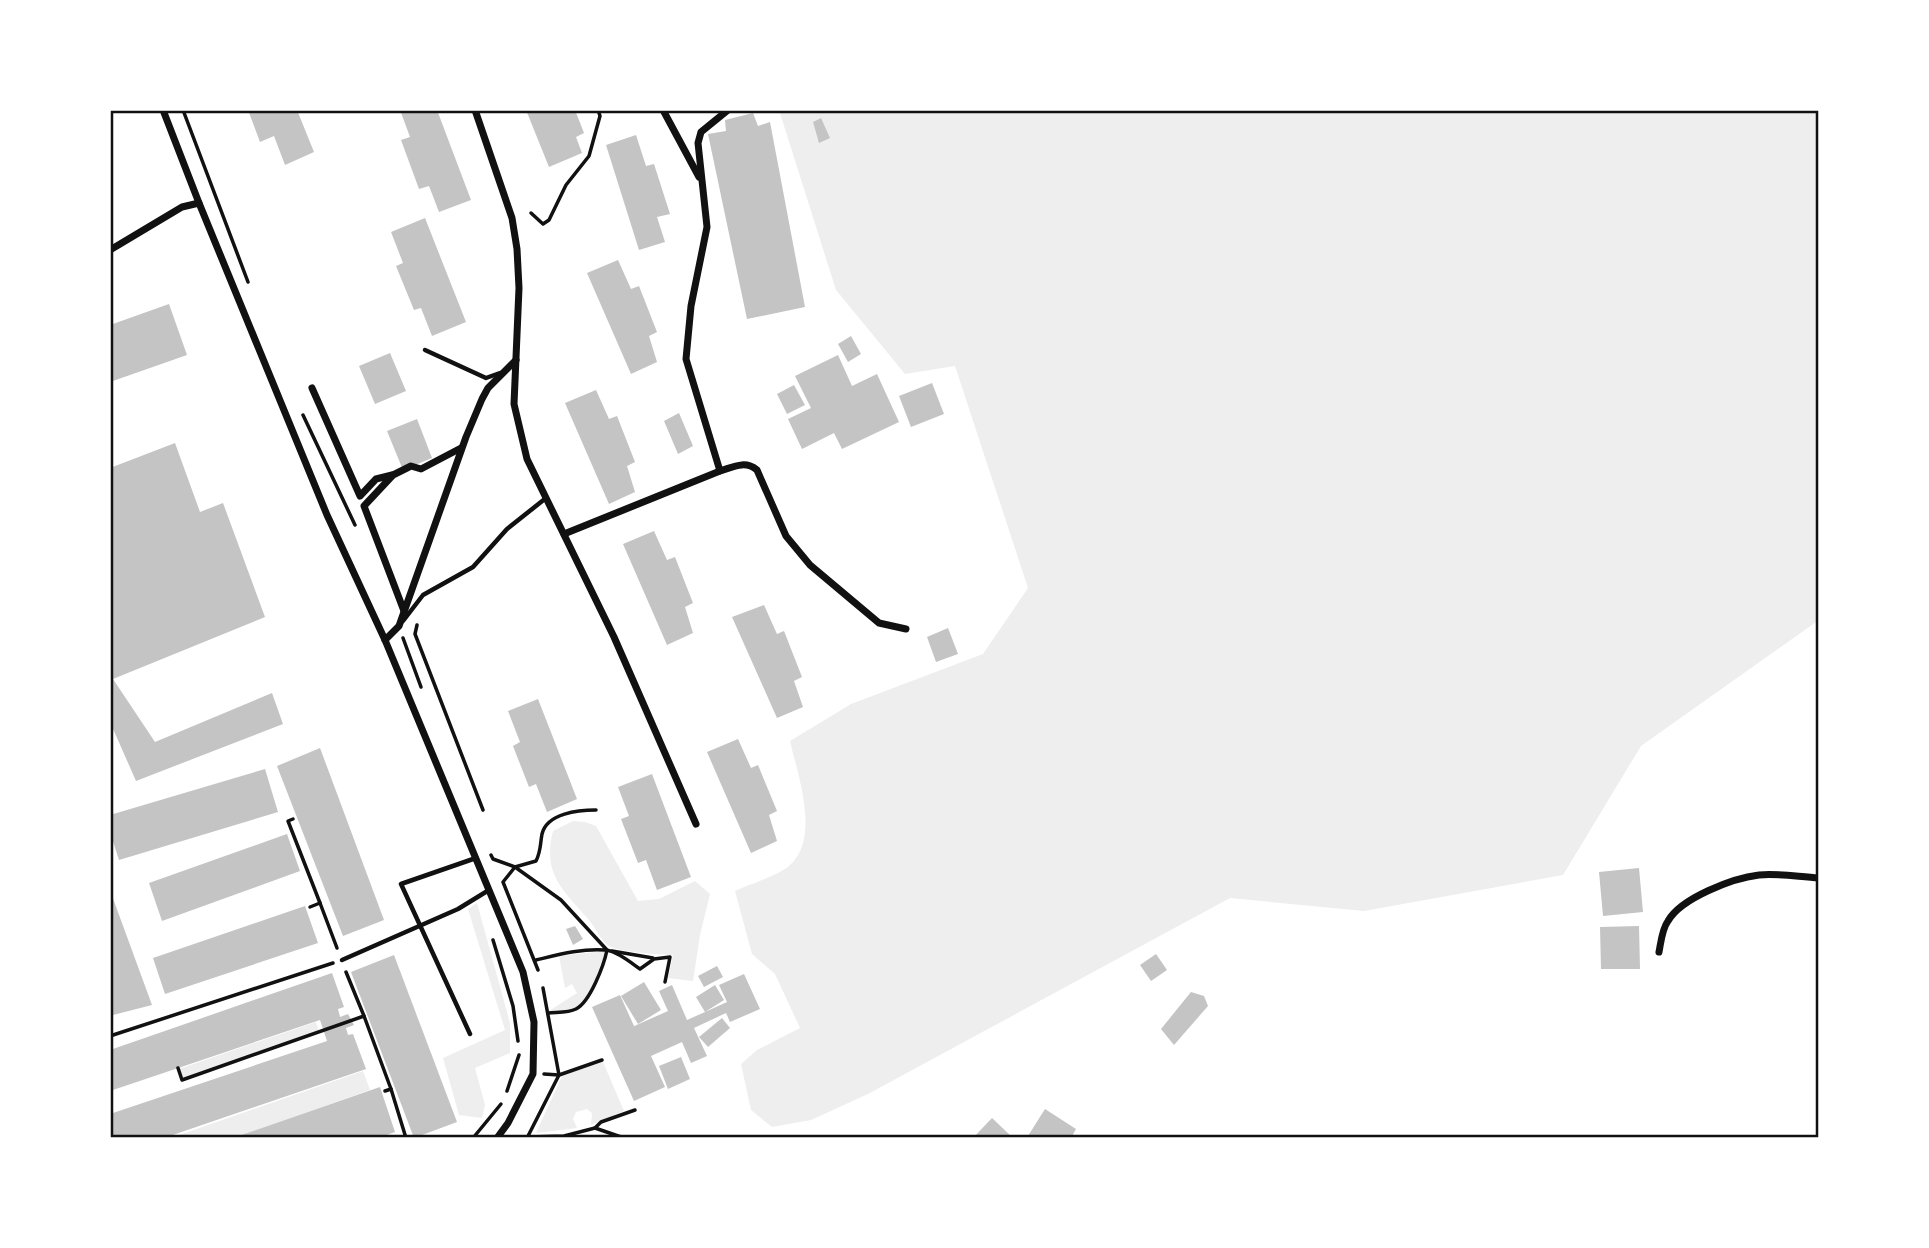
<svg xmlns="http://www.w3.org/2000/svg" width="1929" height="1248" viewBox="0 0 1929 1248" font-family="'Open Sans',sans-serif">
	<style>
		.green { fill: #eee }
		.building { fill: #c4c4c4 }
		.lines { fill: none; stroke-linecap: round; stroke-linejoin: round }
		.path { stroke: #111; stroke-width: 3.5 }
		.service { stroke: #111; stroke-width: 4.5 }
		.minor { stroke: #111; stroke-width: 7 }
		.neatline { fill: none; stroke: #111; stroke-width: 2.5 }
	</style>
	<rect width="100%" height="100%" fill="#fff"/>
	<g class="green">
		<path d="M779,110H1819V620L1641,746L1563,875L1364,911L1230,898L868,1094L811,1120L772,1127L751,1110L741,1064L757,1050L800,1028L775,974L752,954L735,891C750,884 777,876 789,866C821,838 798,776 790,741L851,704L983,654L1028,588L955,366L905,374L836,290Z"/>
		<path d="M573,821L585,822L596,826L638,901L659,899L695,881L710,894L700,935L693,981L668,978L673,955C661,955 618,952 609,946C601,941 595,927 589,920C563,890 542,874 553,831Z"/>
		<path d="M477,903L510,1023V1053L475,1068L485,1105L482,1118L459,1115L443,1058L505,1030L468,909Z"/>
		<path d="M605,951C603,965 587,1005 572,1010C566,1012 556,1011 549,1011L577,993L572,984L565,988L559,956Z"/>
		<path d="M316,1022L319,1031L183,1078L179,1069Z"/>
		<path d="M603,1062L624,1111L591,1125L592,1113L587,1109L576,1112L573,1119L577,1128L536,1133L563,1074Z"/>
		<path d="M363,1071L370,1090L234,1138H171Z"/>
	</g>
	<g class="building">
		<path d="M248,110H297L314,152L285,165L274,136L260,142Z"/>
		<path d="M400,110H437L471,200L439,212L429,186L419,189L401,140L410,137Z"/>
		<path d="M526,110H575L584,133L576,137L582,153L549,167Z"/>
		<path d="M753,113L758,126L770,122L805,307L747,319L708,134L726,131L725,120Z"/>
		<path d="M821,118L830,138L819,143L813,122Z"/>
		<path d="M636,135L646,166L654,164L670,214L657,217L665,242L639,250L606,145Z"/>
		<path d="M425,218L466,322L432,336L421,308L414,310L396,266L403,263L391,232Z"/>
		<path d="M618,260L631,289L639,286L657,332L649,336L657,362L631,374L587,273Z"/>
		<path d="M169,304L187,355L110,382V325Z"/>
		<path d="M851,336L861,354L848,362L838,344Z"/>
		<path d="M390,353L406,391L375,404L359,366Z"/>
		<path d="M838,355L852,386L877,374L899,422L842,449L834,433L802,449L788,419L811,408L795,376Z"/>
		<path d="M932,383L944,414L911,427L899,396Z"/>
		<path d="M794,385L805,405L787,414L777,394Z"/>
		<path d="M596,390L609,419L617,416L635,462L627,466L635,492L609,504L565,403Z"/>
		<path d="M679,413L693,446L678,454L664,421Z"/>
		<path d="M417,419L432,458L403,470L387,431Z"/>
		<path d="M175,443L200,512L223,503L265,617L113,679L155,742L272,693L283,724L136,781L110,722V468Z"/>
		<path d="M654,531L667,560L675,557L693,603L685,607L693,633L667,645L623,544Z"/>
		<path d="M764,605L777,634L784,631L802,677L794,681L803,707L777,718L732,617Z"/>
		<path d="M948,628L958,654L936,662L927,637Z"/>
		<path d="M538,699L577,799L547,812L536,784L529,787L513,746L520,742L508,711Z"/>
		<path d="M738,739L751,768L758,765L777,811L769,815L777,841L751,853L707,752Z"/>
		<path d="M320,748L384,920L343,936L277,766Z"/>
		<path d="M265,769L278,812L119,860L110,832V815Z"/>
		<path d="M652,774L691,877L657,890L646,860L638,863L621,819L629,816L618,787Z"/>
		<path d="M287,834L300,871L162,921L149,883Z"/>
		<path d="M1639,868L1643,912L1603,916L1599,872Z"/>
		<path d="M111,893L152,1005L113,1015L110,1009Z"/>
		<path d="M305,906L318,943L165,994L153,958Z"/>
		<path d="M575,926L583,939L573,945L566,929Z"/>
		<path d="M1639,926L1640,969H1601L1600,927Z"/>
		<path d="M1156,954L1167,970L1151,981L1140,965Z"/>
		<path d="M394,955L457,1122L414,1138L351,972Z"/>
		<path d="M717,966L723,977L704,987L698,976Z"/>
		<path d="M332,973L344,1007L338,1009L340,1017L348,1014L354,1025L346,1028L348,1035L353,1034L366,1069L164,1138H110V1114L327,1041L320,1020L110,1091V1050Z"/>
		<path d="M744,974L760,1009L730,1022L726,1013L694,1028L707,1056L691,1063L682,1042L651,1056L665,1087L634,1101L592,1007L620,995L634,1026L632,1027L668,1011L659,991L672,985L687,1020L705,1012L696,997L715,985L724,1000L705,1012L727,1002L719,985Z"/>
		<path d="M644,982L661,1010L638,1024L621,996Z"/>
		<path d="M1191,992L1204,996L1208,1006L1174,1045L1161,1029Z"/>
		<path d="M722,1018L730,1028L708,1047L699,1037Z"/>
		<path d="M681,1057L690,1079L668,1089L659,1066Z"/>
		<path d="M380,1087L395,1132L378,1138H233Z"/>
		<path d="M1045,1109L1076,1129L1071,1138L1028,1136Z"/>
		<path d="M992,1118L1013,1138H973Z"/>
	</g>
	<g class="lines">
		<g class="path">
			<path d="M183,110L248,282"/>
			<path d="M531,213L543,224L549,220L566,185L589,156L600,116L598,110"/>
			<path d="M303,415L355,525"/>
			<path d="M417,625L415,634L483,810"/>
			<path d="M403,638L421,687"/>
			<path d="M293,819L288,821L320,903"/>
			<path d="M491,855L493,859L515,867L536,861C541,851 540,845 542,834C547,813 579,810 596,810"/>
			<path d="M310,907L320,903L337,948"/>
			<path d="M493,940L513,1006L518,1041"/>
			<path d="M612,951L653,958"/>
			<path d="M536,960C557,955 583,948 605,950C617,951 630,962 640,969L654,959L670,957L665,982"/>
			<path d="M538,970L503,882L515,867L561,900L607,950C604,965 590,1002 576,1009C568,1013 557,1012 548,1013"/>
			<path d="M364,1016L391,1089L385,1091"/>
			<path d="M110,1036L333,963"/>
			<path d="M178,1068L182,1080L364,1016L346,972"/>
			<path d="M544,1074L559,1075L602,1060"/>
			<path d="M391,1089L406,1138"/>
			<path d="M507,1091L519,1055"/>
			<path d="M595,1128L624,1138"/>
			<path d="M528,1137L564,1136L595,1128L601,1122L635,1110"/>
			<path d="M473,1138L501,1104"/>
			<path d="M527,1138L559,1075L543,988"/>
		</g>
		<g class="service">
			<path d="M425,350L486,378L500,373"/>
			<path d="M403,621L423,595L473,567L507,529L546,498"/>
			<path d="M342,960L458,909L489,890"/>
			<path d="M470,1034L401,884L476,858"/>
		</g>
		<g class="minor">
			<path d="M163,110L199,203L327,515L385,640L523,972L534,1022L533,1074L508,1123L497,1138"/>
			<path d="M475,110L512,218L517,249L519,288L514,404L527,459L614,637L696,824"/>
			<path d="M663,110L699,177"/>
			<path d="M110,250L182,207L199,203"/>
			<path d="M312,388L360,496L376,479L392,475"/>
			<path d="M720,471L686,359L691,306L707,227L698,143L701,132L728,110"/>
			<path d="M564,534L720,471C733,467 745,460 757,470L786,536L810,565L879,623L906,629"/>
			<path d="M404,611L364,506L393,475L411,466L421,469L461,448"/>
			<path d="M385,640L399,626L466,437L482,399L488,388L516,360"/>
			<path d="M1659,952C1661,942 1662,929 1668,921C1681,898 1733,878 1759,875C1778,873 1799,877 1819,878"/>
		</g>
	</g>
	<rect width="1929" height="1248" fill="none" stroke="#ffffff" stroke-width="224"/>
	<rect x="112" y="112" width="1705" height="1024" class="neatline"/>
</svg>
